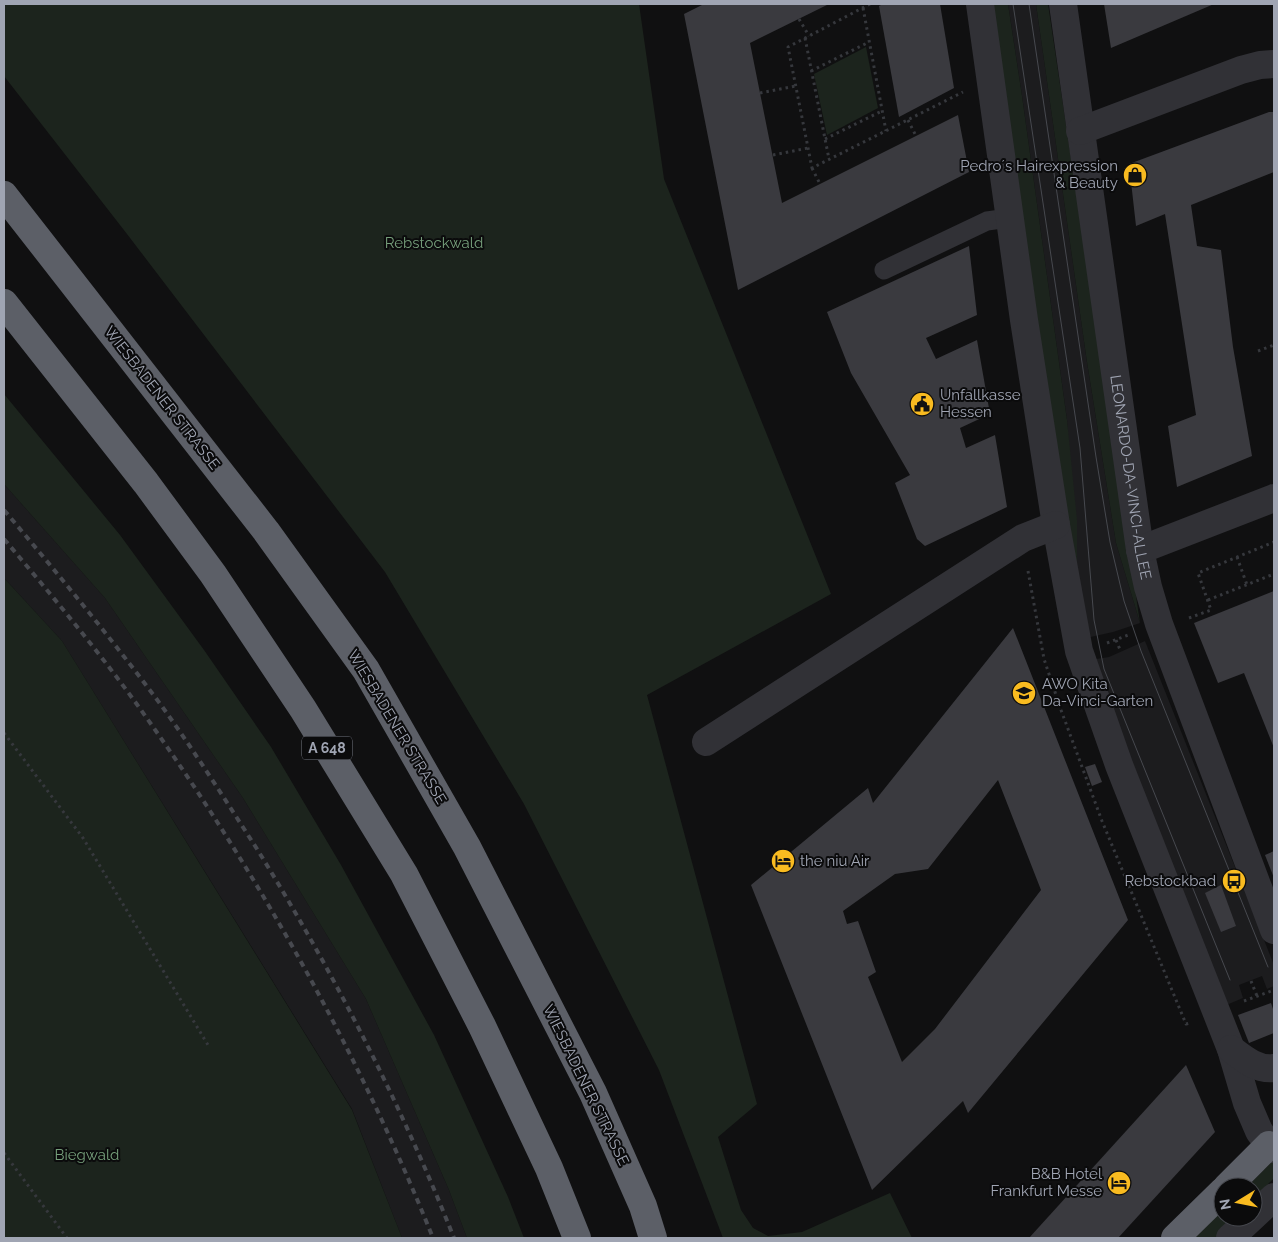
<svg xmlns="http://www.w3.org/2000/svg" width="1278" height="1242" viewBox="0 0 1278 1242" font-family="Raleway,sans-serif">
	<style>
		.built { fill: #1c1c1e }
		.green { fill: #1c241d }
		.building { fill: #3a3a3f; fill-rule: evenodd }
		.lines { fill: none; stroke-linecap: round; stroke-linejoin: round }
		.path { stroke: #36383d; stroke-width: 3; stroke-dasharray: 2.5 4; stroke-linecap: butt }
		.lane { stroke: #313136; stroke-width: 19 }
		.street { stroke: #313136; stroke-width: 28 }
		.highway { stroke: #5c5f67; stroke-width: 28 }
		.tram { stroke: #47494f; stroke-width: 1 }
		.rail { stroke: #47494f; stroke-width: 4; stroke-dasharray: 6 5; stroke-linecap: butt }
		.labels { text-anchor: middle; stroke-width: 4; stroke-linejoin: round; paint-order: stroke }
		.shield { fill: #0b0b0c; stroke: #737781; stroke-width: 1 }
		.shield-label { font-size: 14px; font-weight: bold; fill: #a0a5b3 }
		.poi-label { font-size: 15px; fill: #a0a5b3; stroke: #0b0b0c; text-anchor: end }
		.park-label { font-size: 15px; fill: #769f7b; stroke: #0b0b0c }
		.street-label { font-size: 15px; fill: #a0a5b3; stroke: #0b0b0c }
	</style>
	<rect width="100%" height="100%" fill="#101011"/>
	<g class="built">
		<path d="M1008,4H1036L1087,362L1116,543L1140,623L1113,632L1086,638L1077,593L1067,420L1022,96Z"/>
		<path d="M4,484L105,598L243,798L366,999L449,1190L467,1238H402L352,1109L62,641L4,578Z"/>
		<path d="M1145,641L1274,965V986L1267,989L1262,976L1239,985L1243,998L1224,1006L1090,660L1109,657Z"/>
	</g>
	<g class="green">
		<path d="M4,4H639L664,179L831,594L647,695L757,1104L718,1137L741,1210L753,1228L768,1236L802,1232L890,1193L912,1238H723L659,1070L524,804L385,572L127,234L4,76Z"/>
		<path d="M992,4H1008L1022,96L1067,420L1077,520V593Z"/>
		<path d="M1036,4H1048L1140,623L1116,543L1087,362Z"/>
		<path d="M866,47L878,108L827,135L814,74Z"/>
		<path d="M4,394L120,535L204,650L271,747L341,865L434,1035L508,1197L524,1238H467L449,1190L366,999L243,798L105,598L4,484Z"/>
		<path d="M4,578L62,641L352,1110L402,1238H4Z"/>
		<path d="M1274,1160V1178L1253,1200V1187H1247Z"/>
		<path d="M1223,1210V1217H1236L1215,1238H1195Z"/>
	</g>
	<g class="building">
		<path d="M704,4H829L750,43L782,203L958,115L969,172L738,290L684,14Z"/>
		<path d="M883,4H940L954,88L899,117L879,6Z"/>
		<path d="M1104,4H1214L1111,48Z"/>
		<path d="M1269,112H1274V172L1191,205L1197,246L1221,250L1233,347L1252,456L1177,487L1168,426L1196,415L1165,214L1136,226L1129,164Z"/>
		<path d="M969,246L977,315L926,338L936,359L977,340L990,414L960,428L966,448L995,435L1007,507L925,546L917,539L895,483L910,475L851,373L827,312Z"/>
		<path d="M1274,591V748L1244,673L1218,683L1194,623Z"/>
		<path d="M1013,628L1128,920L968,1113L963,1101L872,1190L751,885L868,788L873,803ZM998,780L1041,890L935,1029L902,1062L868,977L876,972L858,921L847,924L843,911L895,874L928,869Z"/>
		<path d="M1095,764L1102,782L1092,786L1085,767Z"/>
		<path d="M1274,851V878L1265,855Z"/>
		<path d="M1221,885L1236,926L1221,932L1205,893Z"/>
		<path d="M1271,1003L1274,1012V1033L1249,1043L1238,1015Z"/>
		<path d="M1186,1065L1215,1132L1118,1238H1029Z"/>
	</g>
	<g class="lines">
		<g class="path">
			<path d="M870,4L788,47L812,168L963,92"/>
			<path d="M863,8L886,131"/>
			<path d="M799,19L809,36"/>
			<path d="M805,38L829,159"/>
			<path d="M811,71L869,42"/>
			<path d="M760,93L796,86"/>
			<path d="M908,120L916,136"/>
			<path d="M825,139L882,111"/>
			<path d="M773,155L808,148"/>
			<path d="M812,168L820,184"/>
			<path d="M1258,351L1274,345"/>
			<path d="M1237,557L1247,585"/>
			<path d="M1028,571L1044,659L1061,710L1102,821L1186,1024L1190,1023"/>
			<path d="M1208,600L1274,574"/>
			<path d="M1189,618L1211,610L1198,573L1274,542"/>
			<path d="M1116,640L1121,652"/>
			<path d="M1107,643L1131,634"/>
			<path d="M4,733L83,838L208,1045"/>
			<path d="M1251,981L1257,996"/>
			<path d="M1244,1001L1274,990"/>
			<path d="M4,1153L67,1238"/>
		</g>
		<path class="lane" d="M884,270L987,221L1009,218"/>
		<g class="street">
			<path d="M980,4L1024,320L1056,525L1079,651L1119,765L1231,1049L1247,1103L1259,1131L1269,1145L1274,1149"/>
			<path id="s1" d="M1063,4L1140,550L1148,587L1159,624L1274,930"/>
			<path d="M1080,131L1241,70L1260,65L1274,64"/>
			<path d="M1140,550L1274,498"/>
			<path d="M706,742L1023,538L1056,525"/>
			<path d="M1231,1049C1244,1059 1257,1070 1274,1068"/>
			<path d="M1230,1238L1274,1197"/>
		</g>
		<g class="highway">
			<path d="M4,195L266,531L366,670L467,847L593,1093L643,1206L653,1238"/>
			<path d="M4,303L146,483L213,574L303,709L404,874L482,1026L549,1168L577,1238"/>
			<path d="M1227,1187L1269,1145"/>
			<path d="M1175,1238L1223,1191"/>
		</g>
		<g class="tram">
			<path d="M1013,4L1080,448L1094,620L1104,669L1230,980"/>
			<path d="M1029,4L1096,457L1110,542L1124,601L1141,651L1268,967"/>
		</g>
		<g class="rail">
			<path d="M4,510C58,574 111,638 161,705C195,752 226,801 257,849C334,973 400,1102 454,1238"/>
			<path d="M4,539C53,597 102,655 146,717C261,878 359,1054 433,1238"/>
		</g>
	</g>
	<defs>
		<g id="shop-disc" transform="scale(1.25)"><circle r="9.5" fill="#f9bb20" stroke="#0b0b0c"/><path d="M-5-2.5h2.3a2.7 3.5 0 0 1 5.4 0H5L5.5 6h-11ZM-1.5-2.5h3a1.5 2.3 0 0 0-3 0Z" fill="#111"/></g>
		<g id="civic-disc" transform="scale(1.25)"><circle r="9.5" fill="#f9bb20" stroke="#0b0b0c"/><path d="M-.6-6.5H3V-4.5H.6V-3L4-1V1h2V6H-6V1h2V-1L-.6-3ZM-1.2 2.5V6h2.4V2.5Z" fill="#111"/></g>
		<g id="school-disc" transform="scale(1.25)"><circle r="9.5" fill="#f9bb20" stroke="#0b0b0c"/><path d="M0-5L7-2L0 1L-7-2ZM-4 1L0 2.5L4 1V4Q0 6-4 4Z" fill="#111"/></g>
		<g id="hotel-disc" transform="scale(1.25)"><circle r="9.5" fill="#f9bb20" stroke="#0b0b0c"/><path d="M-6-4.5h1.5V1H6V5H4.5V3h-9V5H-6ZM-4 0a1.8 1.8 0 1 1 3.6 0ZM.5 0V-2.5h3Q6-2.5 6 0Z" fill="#111"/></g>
		<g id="bus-disc" transform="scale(1.25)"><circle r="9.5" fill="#f9bb20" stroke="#0b0b0c"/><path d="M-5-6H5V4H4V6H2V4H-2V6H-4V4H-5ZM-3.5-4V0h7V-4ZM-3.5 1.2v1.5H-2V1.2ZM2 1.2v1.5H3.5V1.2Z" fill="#111"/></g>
	</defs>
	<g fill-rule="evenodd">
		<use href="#shop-disc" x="1135" y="175"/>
		<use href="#civic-disc" x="922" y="404"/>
		<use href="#school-disc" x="1024" y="693"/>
		<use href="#hotel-disc" x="783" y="861"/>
		<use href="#bus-disc" x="1234" y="881"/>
		<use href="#hotel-disc" x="1119" y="1183"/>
	</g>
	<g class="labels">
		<rect class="shield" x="302" y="736.5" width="50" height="23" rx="4"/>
		<g class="shield-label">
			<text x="327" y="753">A 648</text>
		</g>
		<g class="poi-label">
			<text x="1118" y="171">Pedro´s Hairexpression<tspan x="1118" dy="17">&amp; Beauty</tspan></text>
			<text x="940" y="400" text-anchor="start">Unfallkasse<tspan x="940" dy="17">Hessen</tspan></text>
			<text x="1042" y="689" text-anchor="start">AWO Kita<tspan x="1042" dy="17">Da-Vinci-Garten</tspan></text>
			<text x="800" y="866" text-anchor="start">the niu Air</text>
			<text x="1216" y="886">Rebstockbad</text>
			<text x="1102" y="1179">B&amp;B Hotel<tspan x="1102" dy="17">Frankfurt Messe</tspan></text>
		</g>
		<g class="park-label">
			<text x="434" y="248">Rebstockwald</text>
			<text x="87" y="1160">Biegwald</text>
		</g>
		<g class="street-label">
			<text transform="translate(162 398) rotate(52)" y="5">WIESBADENER STRASSE</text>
			<text dy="5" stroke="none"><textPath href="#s1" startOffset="478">LEONARDO-DA-VINCI-ALLEE</textPath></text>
			<text transform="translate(397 727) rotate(59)" y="5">WIESBADENER STRASSE</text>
			<text transform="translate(586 1085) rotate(64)" y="5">WIESBADENER STRASSE</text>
		</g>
	</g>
	<rect width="1278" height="1242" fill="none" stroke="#a0a5b3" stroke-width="10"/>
	<g transform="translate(1238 1202) rotate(260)"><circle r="24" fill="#0b0b0c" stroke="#47494f"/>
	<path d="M0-4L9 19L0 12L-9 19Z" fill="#f9bb20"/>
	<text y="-8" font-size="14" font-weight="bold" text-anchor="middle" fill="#a0a5b3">N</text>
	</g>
</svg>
